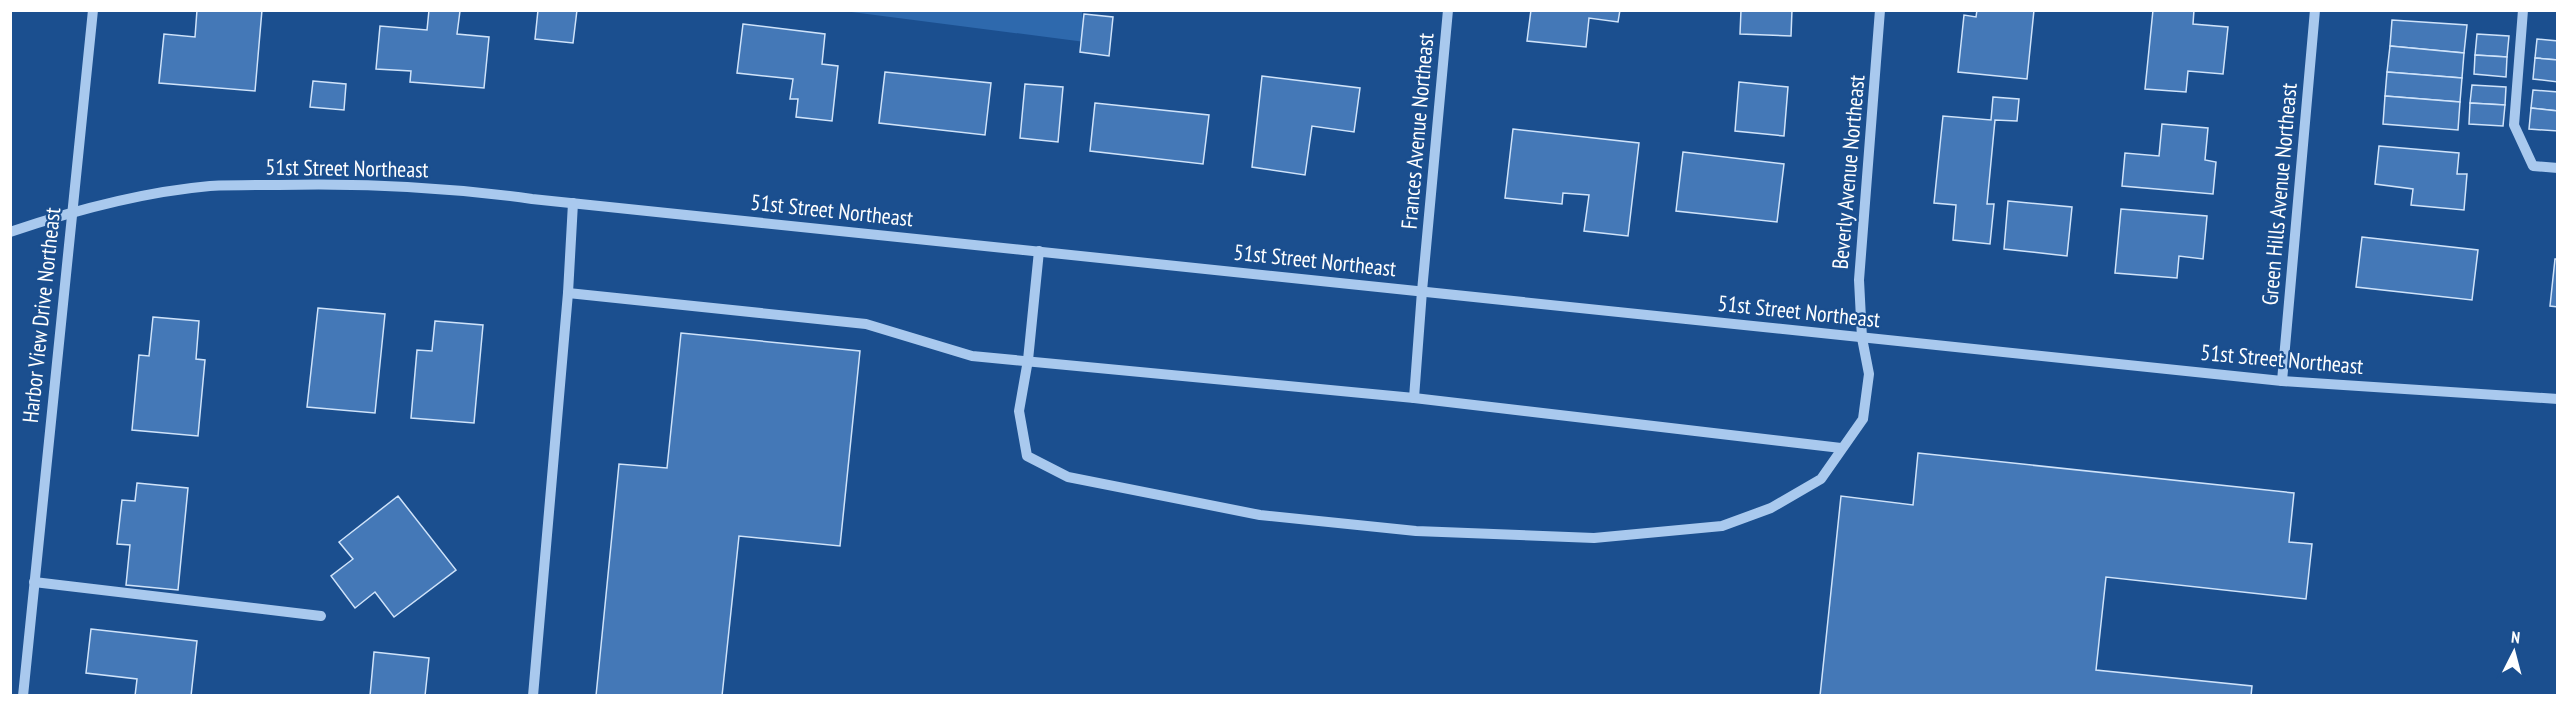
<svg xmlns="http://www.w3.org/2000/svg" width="2568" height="706" viewBox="0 0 2568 706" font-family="'PT Sans Narrow',sans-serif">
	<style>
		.green { fill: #2e69ad }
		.building { fill: #4478b7; stroke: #cfe3fa; stroke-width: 1.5 }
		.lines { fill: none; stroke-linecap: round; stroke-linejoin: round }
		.minor { stroke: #a9c9ee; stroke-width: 10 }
		.labels { text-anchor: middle; stroke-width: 4.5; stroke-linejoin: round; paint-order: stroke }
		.street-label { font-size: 22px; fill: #fff; stroke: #1b4f8f }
	</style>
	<rect width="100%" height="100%" fill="#1b4f8f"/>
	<path class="green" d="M844,11H1082L1085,42Z"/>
	<g class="building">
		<path d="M197,10H262L255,91L159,83L164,34L195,37Z"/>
		<path d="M429,10L460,11L457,34L489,37L484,88L410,82L411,71L376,69L380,26L427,30Z"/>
		<path d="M538,10H577L573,43L535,39Z"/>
		<path d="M1531,10H1620L1618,22L1589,18L1586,47L1527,41Z"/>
		<path d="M1741,10H1792L1791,36L1740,34Z"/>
		<path d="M1977,10H2034L2027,79L1958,72L1964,15L1976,17Z"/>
		<path d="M2153,10H2194L2193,24L2228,27L2223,74L2188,71L2186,92L2145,89Z"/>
		<path d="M1084,14L1113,17L1109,56L1080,52Z"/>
		<path d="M2392,20L2467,25L2464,53L2390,46Z"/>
		<path d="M743,24L825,34L822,64L838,66L832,121L796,117L798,99H790L793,79L737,73Z"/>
		<path d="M2477,34L2509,36L2507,57L2475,55Z"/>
		<path d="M2537,39L2558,41V60L2535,58Z"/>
		<path d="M2390,46L2464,53L2462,78L2387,72Z"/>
		<path d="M2475,55L2507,57L2506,77L2474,74Z"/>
		<path d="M2535,58L2558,60V82L2533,79Z"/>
		<path d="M885,72L991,83L985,135L879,123Z"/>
		<path d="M2387,72L2462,78L2460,102L2385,96Z"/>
		<path d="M1262,76L1360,88L1354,132L1312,126L1305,175L1252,167Z"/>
		<path d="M313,81L346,84L344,110L310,107Z"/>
		<path d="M1739,82L1788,87L1784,136L1735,131Z"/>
		<path d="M1025,84L1063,87L1058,142L1020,138Z"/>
		<path d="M2472,85L2506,87L2505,105L2470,103Z"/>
		<path d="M2533,90L2558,92V111L2531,108Z"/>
		<path d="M2385,96L2460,102L2458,130L2383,124Z"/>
		<path d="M1993,97L2019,99L2017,121L1995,120L1987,204H1994L1990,244L1953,240L1956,205L1934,203L1943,116L1991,120Z"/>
		<path d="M1095,103L1209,115L1203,164L1090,151Z"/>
		<path d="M2470,103L2505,105L2503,126L2469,124Z"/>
		<path d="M2531,108L2558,111V131L2529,129Z"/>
		<path d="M2162,124L2208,128L2205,160L2216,162L2213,194L2122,186L2125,153L2159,156Z"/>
		<path d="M1513,129L1639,143L1628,236L1584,231L1589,195L1563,193L1562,204L1505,198Z"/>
		<path d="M2379,146L2459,153L2457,174H2467L2464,210L2411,205L2413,189L2375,184Z"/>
		<path d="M1683,152L1784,164L1777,222L1676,211Z"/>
		<path d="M2008,201L2072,207L2067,256L2004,249Z"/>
		<path d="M2121,209L2207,216L2203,259L2179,256L2177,278L2115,273Z"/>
		<path d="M2362,237L2478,250L2472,300L2356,287Z"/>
		<path d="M2555,259H2558V307L2550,306Z"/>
		<path d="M318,308L385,314L375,413L307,407Z"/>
		<path d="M153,317L199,321L196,359L205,360L198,436L132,430L139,355L149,356Z"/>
		<path d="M435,321L483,325L474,423L411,418L417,350L432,351Z"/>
		<path d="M681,333L860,351L840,546L739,536L722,696H596L619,464L667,468Z"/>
		<path d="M1918,453L2294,493L2289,542L2312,544L2306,599L2106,577L2096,670L2252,686L2251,696H1820L1841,496L1913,505Z"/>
		<path d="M137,483L188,488L178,590L126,585L130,545L117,544L122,500L135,501Z"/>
		<path d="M398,496L456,570L394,617L375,592L355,608L331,576L353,559L339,542Z"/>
		<path d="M91,629L197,641L191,696H135L137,679L86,673Z"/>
		<path d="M374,652L429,658L425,696H370Z"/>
	</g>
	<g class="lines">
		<g class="minor">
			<path d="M2523,10L2514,125L2533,166L2558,168"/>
			<path d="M10,232C75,210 142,192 210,186C232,185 255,185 278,185C363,183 447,187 532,199L2282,381L2558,399"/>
			<path d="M1039,251L1028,360L1019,411L1027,456L1068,477L1260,515L1416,531L1594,538L1722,526L1771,508L1821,479L1863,419L1869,374L1862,338L1859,280L1880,10"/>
			<path d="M568,293L866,324L972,356L1414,398L1841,448"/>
			<path d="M2282,381L2315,10"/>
			<path d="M1414,398L1422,291L1448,10"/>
			<path d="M34,582L321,616"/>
			<path d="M23,696L93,10"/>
			<path d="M533,696L568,293L573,203"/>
		</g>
	</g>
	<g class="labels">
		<g class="street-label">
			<text transform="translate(1417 131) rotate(-85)" y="8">Frances Avenue Northeast</text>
			<text transform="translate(347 168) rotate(1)" y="8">51st Street Northeast</text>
			<text transform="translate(1848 172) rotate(-85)" y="8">Beverly Avenue Northeast</text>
			<text transform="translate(2279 194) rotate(-85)" y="8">Green Hills Avenue Northeast</text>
			<text transform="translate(832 210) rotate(6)" y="8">51st Street Northeast</text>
			<text transform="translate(1315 260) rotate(6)" y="8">51st Street Northeast</text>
			<text transform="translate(1799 311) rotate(6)" y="8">51st Street Northeast</text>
			<text transform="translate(41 315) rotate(-84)" y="8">Harbor View Drive Northeast</text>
			<text transform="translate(2282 359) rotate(5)" y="8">51st Street Northeast</text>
		</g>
	</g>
	<rect width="2568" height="706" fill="none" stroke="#ffffff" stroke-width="24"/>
	<g transform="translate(2514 652) rotate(6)" stroke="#1b4f8f" stroke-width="4.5" paint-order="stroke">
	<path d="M0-4.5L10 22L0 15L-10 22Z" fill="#ffffff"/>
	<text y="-9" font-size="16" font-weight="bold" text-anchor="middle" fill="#ffffff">N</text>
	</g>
</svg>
